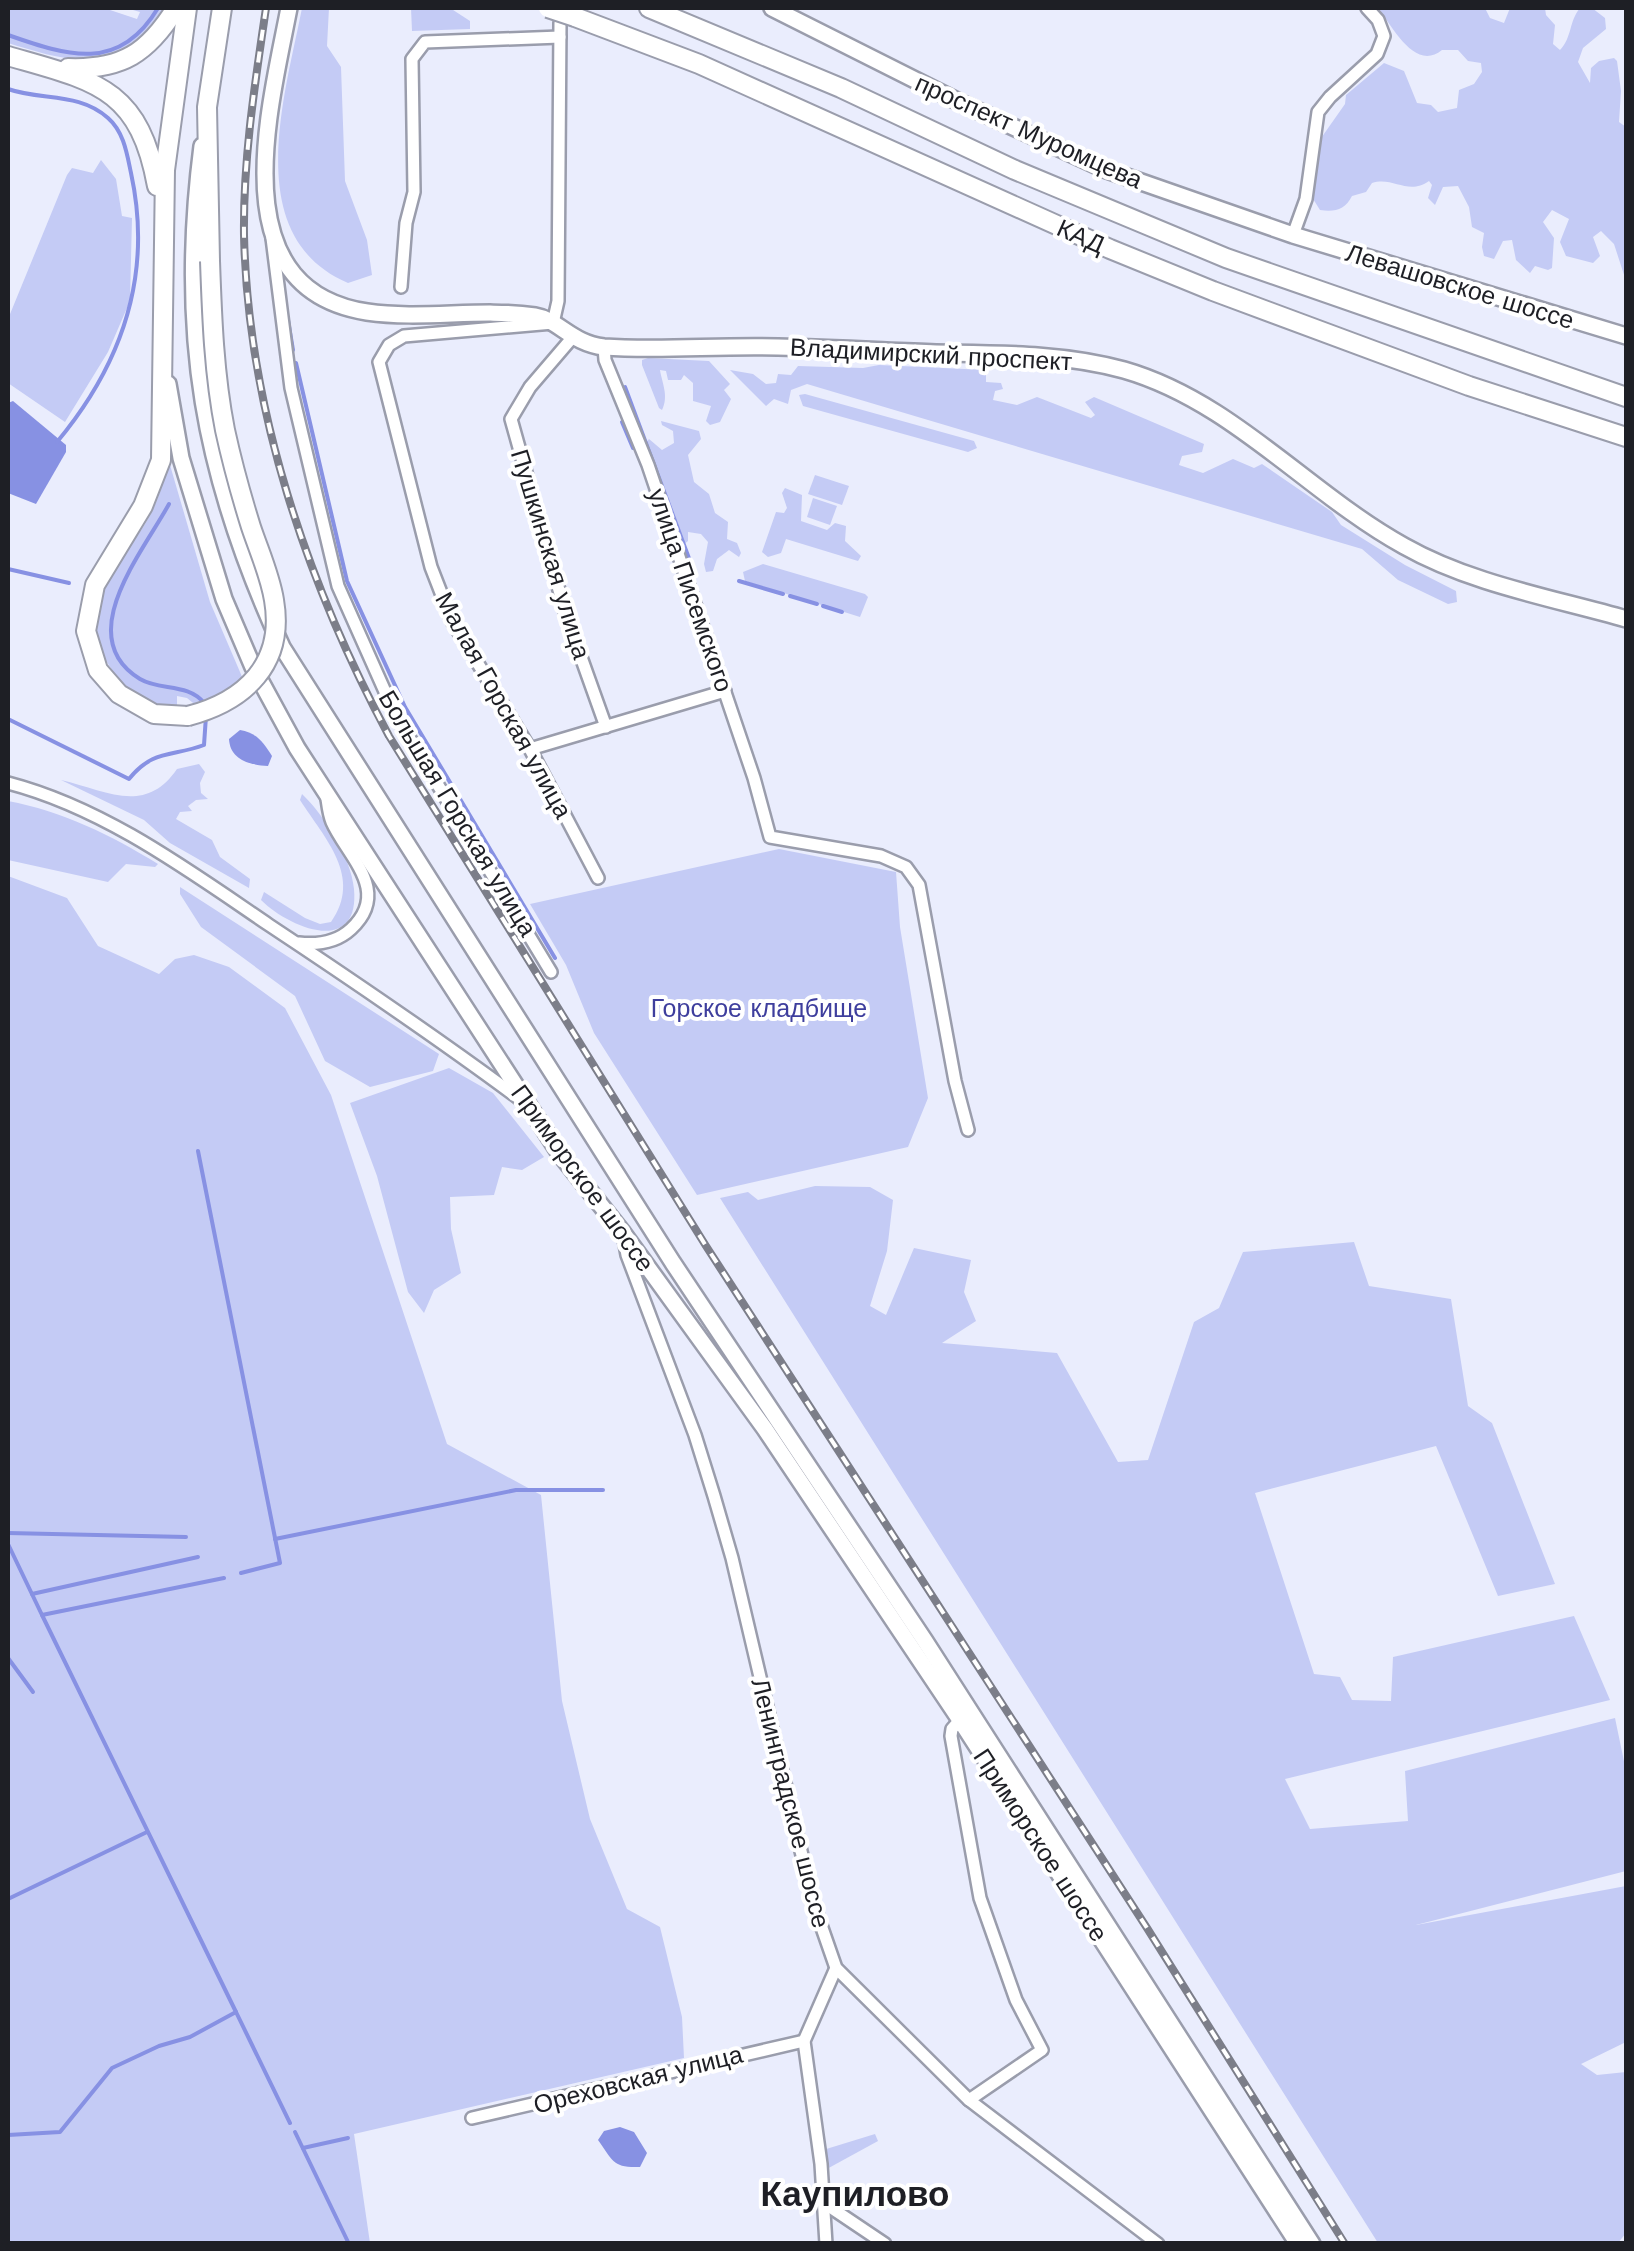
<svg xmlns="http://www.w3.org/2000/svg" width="1634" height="2251" viewBox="0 0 1634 2251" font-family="'Work Sans',sans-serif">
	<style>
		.green { fill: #c4cbf5 }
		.water { fill: #8791e3 }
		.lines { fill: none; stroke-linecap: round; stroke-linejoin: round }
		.stream { stroke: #8791e3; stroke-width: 4 }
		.minor-casing { stroke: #9a9dac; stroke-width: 16 }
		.major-casing { stroke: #9a9dac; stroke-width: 20 }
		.highway-casing { stroke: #9a9dac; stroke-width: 22 }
		.minor { stroke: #fff; stroke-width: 11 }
		.major { stroke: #fff; stroke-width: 15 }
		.highway { stroke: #fff; stroke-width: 18 }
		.rail-casing { stroke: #7c7e89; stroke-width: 8 }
		.rail { stroke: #fff; stroke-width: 4; stroke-dasharray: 11; stroke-linecap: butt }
		.highway-bridge-casing { stroke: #9a9dac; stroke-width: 22; stroke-linecap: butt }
		.highway-bridge { stroke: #fff; stroke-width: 18 }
		.labels { text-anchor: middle; stroke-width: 8; stroke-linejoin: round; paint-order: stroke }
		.street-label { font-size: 25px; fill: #1e1f25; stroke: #fff }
		.park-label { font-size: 25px; fill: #3e3e9d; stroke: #fff }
		.district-label { font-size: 35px; font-weight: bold; fill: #1e1f25; stroke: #fff }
	</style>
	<rect width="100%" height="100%" fill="#eaedfd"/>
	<g class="green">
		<path d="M8,8H104L137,19L140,12L126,8H165C156,19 147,35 135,44C95,72 51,56 8,43Z"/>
		<path d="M302,8H329L327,46L341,67L345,181L367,240L372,275L348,283C240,237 285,96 302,8Z"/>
		<path d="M411,8H450L470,21V29L412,31Z"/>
		<path d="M1378,8H1485L1490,18L1504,23L1510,8H1545L1546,15L1555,25L1553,44L1560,50C1572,38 1569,21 1580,8H1592L1605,18L1606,29L1583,48L1578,62L1590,83L1591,68L1599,61L1614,58L1617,61L1621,91L1619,122L1626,127V281L1614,244L1601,231L1593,237L1600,256L1593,263L1566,256L1560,242L1569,219L1552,210L1543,222L1554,238L1552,268L1548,270L1535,266L1530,273L1516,260L1512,240L1503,241L1494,259L1484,256L1482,247L1484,233L1472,227L1469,207L1458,186L1443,187L1435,205L1428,198L1432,185L1429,181C1408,196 1393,176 1372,183L1366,192L1352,196C1345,210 1335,212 1320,210L1310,194L1318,165L1319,141L1345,104L1346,95L1384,63L1404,71L1417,103L1431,105L1438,112L1457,108L1459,90L1474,84L1482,72L1481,63L1468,61L1458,50H1442C1415,72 1393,27 1378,8Z"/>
		<path d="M101,160L116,179L122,216L132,218L130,301L108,352L65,422L8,383V319L67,175L72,168L93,173Z"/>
		<path d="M648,358L709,361L730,384L724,390L731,399L720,422L710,425L706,421L711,406L693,401V383L684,375L681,380H668L666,371L660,370C662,383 669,396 662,410L659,408L642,365V360Z"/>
		<path d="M879,365L986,370V382L1001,383L1003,389L995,391L993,400L1017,405L1037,397L1091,418L1095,415L1085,402L1094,397L1204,444L1202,452L1182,456L1179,465L1203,473L1233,459L1254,468L1262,464L1332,512L1341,525L1405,565L1456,591L1457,602L1448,604L1398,580L1362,549L807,384L791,390L788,404L774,399L766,406L730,370L753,374L766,384L776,383L778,374L791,375L798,366L863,368Z"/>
		<path d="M805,394L974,441L977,448L968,452L803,406L799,395Z"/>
		<path d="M661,421L699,431L701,439L688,455L694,482L709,494L715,513L728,522L727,539L737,543L741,553L739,557L729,550L717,559L713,571L706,572L704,564L708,542L701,534L688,532V541L683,545L679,541L645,444L649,439L662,450L674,443L673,431L662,425Z"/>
		<path d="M167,465H170L210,602L243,679L232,689L198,707L187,698L177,696V710C150,705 127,693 112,670C70,609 113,574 145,524C156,506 163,486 167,465Z"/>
		<path d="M815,475L849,486L842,505L808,494Z"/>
		<path d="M785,488L802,495L801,521L827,530L835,523L846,526L845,541L861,556L858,561L786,539L781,553L768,557L762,552L776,512L784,513L787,508L782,493Z"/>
		<path d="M813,498L837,506L830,525L807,517Z"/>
		<path d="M763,564L865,594L868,597L860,617L745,581L743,572Z"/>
		<path d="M199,764L205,772L200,783L201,793L208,799L196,800L188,806L192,811L180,812L176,819L212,840L220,857L250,879L249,888L170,843L144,820L61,780C105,790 145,816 177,769Z"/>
		<path d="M302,794C324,815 351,857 354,889C360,957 289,928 261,900L264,892L305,918L320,924L331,922C363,877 325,839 300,800Z"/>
		<path d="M8,801C62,811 111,835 158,864L155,867L126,864L108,882L8,860Z"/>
		<path d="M779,849L896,872L900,927L928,1098L908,1147L697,1195L594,1033L566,965L530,904Z"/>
		<path d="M8,876L67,898L98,946L159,974L175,959L194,955L229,967L285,1008L331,1095L447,1444L541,1495L562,1701L590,1819L627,1909L660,1927L682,2017L684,2058L354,2134L370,2243H8Z"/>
		<path d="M180,887L439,1054L433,1071L370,1087L325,1061L295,996L201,927L180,894Z"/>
		<path d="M449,1068L493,1093L544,1157L522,1170L502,1167L494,1195L450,1197L451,1229L461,1273L434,1290L424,1313L408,1292L377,1176L350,1103Z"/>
		<path d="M815,1186L870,1187L893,1200L887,1251L870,1306L886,1315L914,1248L971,1260L964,1292L976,1321L942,1343L1057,1353L1118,1462L1148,1460L1194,1322L1219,1308L1243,1252L1354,1242L1369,1286L1451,1299L1468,1406L1492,1423L1555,1584L1498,1596L1436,1446L1255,1493L1314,1674L1340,1677L1352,1700L1391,1701L1393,1657L1574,1616L1610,1700L1285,1779L1310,1829L1408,1821L1405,1771L1615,1718L1626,1771V1871L1416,1925L1626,1886V2042L1581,2064L1597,2075L1626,2072V2233L1618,2243H1378L720,1198L748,1192L758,1200Z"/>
		<path d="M875,2134L878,2141L825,2170L823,2150Z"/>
	</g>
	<g class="water">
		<path d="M13,401L66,445V452L36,504L8,493V403Z"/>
		<path d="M240,730C257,733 263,742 272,756L268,766C250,765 230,760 229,739Z"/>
		<path d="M620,2127L634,2132L647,2153L640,2167C613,2168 613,2161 598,2140L604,2131Z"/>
	</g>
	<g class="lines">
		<g class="stream">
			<path d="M8,35C68,56 119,73 158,8"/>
			<path d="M8,89C42,101 79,92 108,118C124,132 127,154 131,173C153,274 122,364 57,442"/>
			<path d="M288,320L293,350"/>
			<path d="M296,363L347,581L405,707L555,958"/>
			<path d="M625,387L693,569"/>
			<path d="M622,422L633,448"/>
			<path d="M169,504C143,552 71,637 140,679C160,691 188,683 204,703"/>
			<path d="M8,569L69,583"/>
			<path d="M739,581L783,594"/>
			<path d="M790,596L817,604"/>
			<path d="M823,606L842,612"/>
			<path d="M8,719L129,779C153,749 172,757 204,745L206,716"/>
			<path d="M198,1151L280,1563L241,1573"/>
			<path d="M8,1533L186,1537"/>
			<path d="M275,1539L516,1490H603"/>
			<path d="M8,1544L42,1615"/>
			<path d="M224,1578L42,1615L236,2012"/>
			<path d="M32,1594L198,1557"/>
			<path d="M8,1658L33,1692"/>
			<path d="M8,1899L147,1832"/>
			<path d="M295,2132L349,2244"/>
			<path d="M8,2135L60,2132L112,2068L159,2046L190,2037L236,2012L290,2123"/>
			<path d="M303,2148L348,2138"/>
		</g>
		<g class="minor-casing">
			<g id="minor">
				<path d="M560,23L558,301L553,323L404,336L389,345L379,362L431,567L452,621L530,749L598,878"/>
				<path d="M1293,235L1306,199L1318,112L1330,97L1377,54L1384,36L1378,20L1367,8"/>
				<path d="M272,238L291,388L338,586L395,714L551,972"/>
				<path d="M401,287L406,223L414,192L412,59L425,42L560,37"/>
				<path d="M572,338L530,387L511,419L566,615L606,727"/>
				<path d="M604,347L605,360L648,465L754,778L770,837L881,856L906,867L919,885L955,1081L968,1130"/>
				<path d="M530,749L725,691"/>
				<path d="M8,783C104,808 188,870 269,925C355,982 439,1039 521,1100"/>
				<path d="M299,943C318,945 337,942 351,929C392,891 347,856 332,822C329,815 328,806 327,799"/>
				<path d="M624,1239L627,1255L695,1435L714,1496L732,1558L813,1902L836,1968L969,2100L1158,2244"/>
				<path d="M960,1720L952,1729L951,1736L980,1898L1016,2000L1042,2050L969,2100"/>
				<path d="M472,2118L804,2041"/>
				<path d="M824,2203L885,2244"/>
				<path d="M826,2244L821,2164L804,2041L836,1968"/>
			</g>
		</g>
		<g class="major-casing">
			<g id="major">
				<path d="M289,8C270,108 219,289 367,312C423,320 480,308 535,316C559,320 571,343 604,347C662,351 720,345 778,347C830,348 883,351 936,353C998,354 1063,353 1124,370C1232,401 1308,493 1404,546C1471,584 1553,598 1626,619"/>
				<path d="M772,8L959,102L1104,169L1293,235L1626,336"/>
				<path d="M202,146C178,333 203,476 282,647L673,1263L925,1641L1312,2244"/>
				<path d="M168,384L181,458L224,599L253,667L297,748L560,1154L623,1233L765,1429L960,1720L1298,2244"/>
			</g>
		</g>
		<g class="highway-casing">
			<g id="highway">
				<path d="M187,8L165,170L161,460L143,506L95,585L86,631L98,670L119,694L154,714L188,716"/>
				<path d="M649,8L841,88L1015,170L1226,258L1626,397"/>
				<path d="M575,17L699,64L1110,249L1213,291L1469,386L1626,437"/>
				<path d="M8,56C95,81 139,87 157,186"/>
				<path d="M68,68C122,70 148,53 176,8"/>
				<path d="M210,261L207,107L222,8"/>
			</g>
		</g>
		<use href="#minor" class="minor"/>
		<use href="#major" class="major"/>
		<use href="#highway" class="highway"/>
		<g class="rail-casing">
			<path id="rail" d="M266,8C255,83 243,159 244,235C248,410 307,583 389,736L706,1246L1147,1928L1345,2244"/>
		</g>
		<use href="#rail" class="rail"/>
		<g class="highway-bridge-casing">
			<g id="highway-bridge">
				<path d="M548,8L575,17"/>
				<path d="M188,716C245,701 285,664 274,600C270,575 259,551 251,527C241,495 232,462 225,430C214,374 212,318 210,261"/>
			</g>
		</g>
		<use href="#highway-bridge" class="highway-bridge"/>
	</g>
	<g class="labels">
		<g class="street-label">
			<text transform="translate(1029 131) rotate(24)" y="9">проспект Муромцева</text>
			<text transform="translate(1081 236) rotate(24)" y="9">КАД</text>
			<text transform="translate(1460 286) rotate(17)" y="9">Левашовское шоссе</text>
			<text transform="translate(931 354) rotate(3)" y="9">Владимирский проспект</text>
			<text transform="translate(551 554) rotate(73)" y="9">Пушкинская улица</text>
			<text transform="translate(691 590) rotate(71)" y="9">улица Писемского</text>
			<text transform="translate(504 705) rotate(61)" y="9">Малая Горская улица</text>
			<text transform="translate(458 813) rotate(59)" y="9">Большая Горская улица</text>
			<text transform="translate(583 1178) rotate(54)" y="9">Приморское шоссе</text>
			<text transform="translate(791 1803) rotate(76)" y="9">Ленинградское шоссе</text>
			<text transform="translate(1041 1845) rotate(57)" y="9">Приморское шоссе</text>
			<text transform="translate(638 2079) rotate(-14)" y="9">Ореховская улица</text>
		</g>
		<g class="park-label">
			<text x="759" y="1017">Горское кладбище</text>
		</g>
		<g class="district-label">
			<text x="855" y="2206">Каупилово</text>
		</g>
	</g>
	<rect width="1634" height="2251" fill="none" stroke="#1e1f25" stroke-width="20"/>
</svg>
